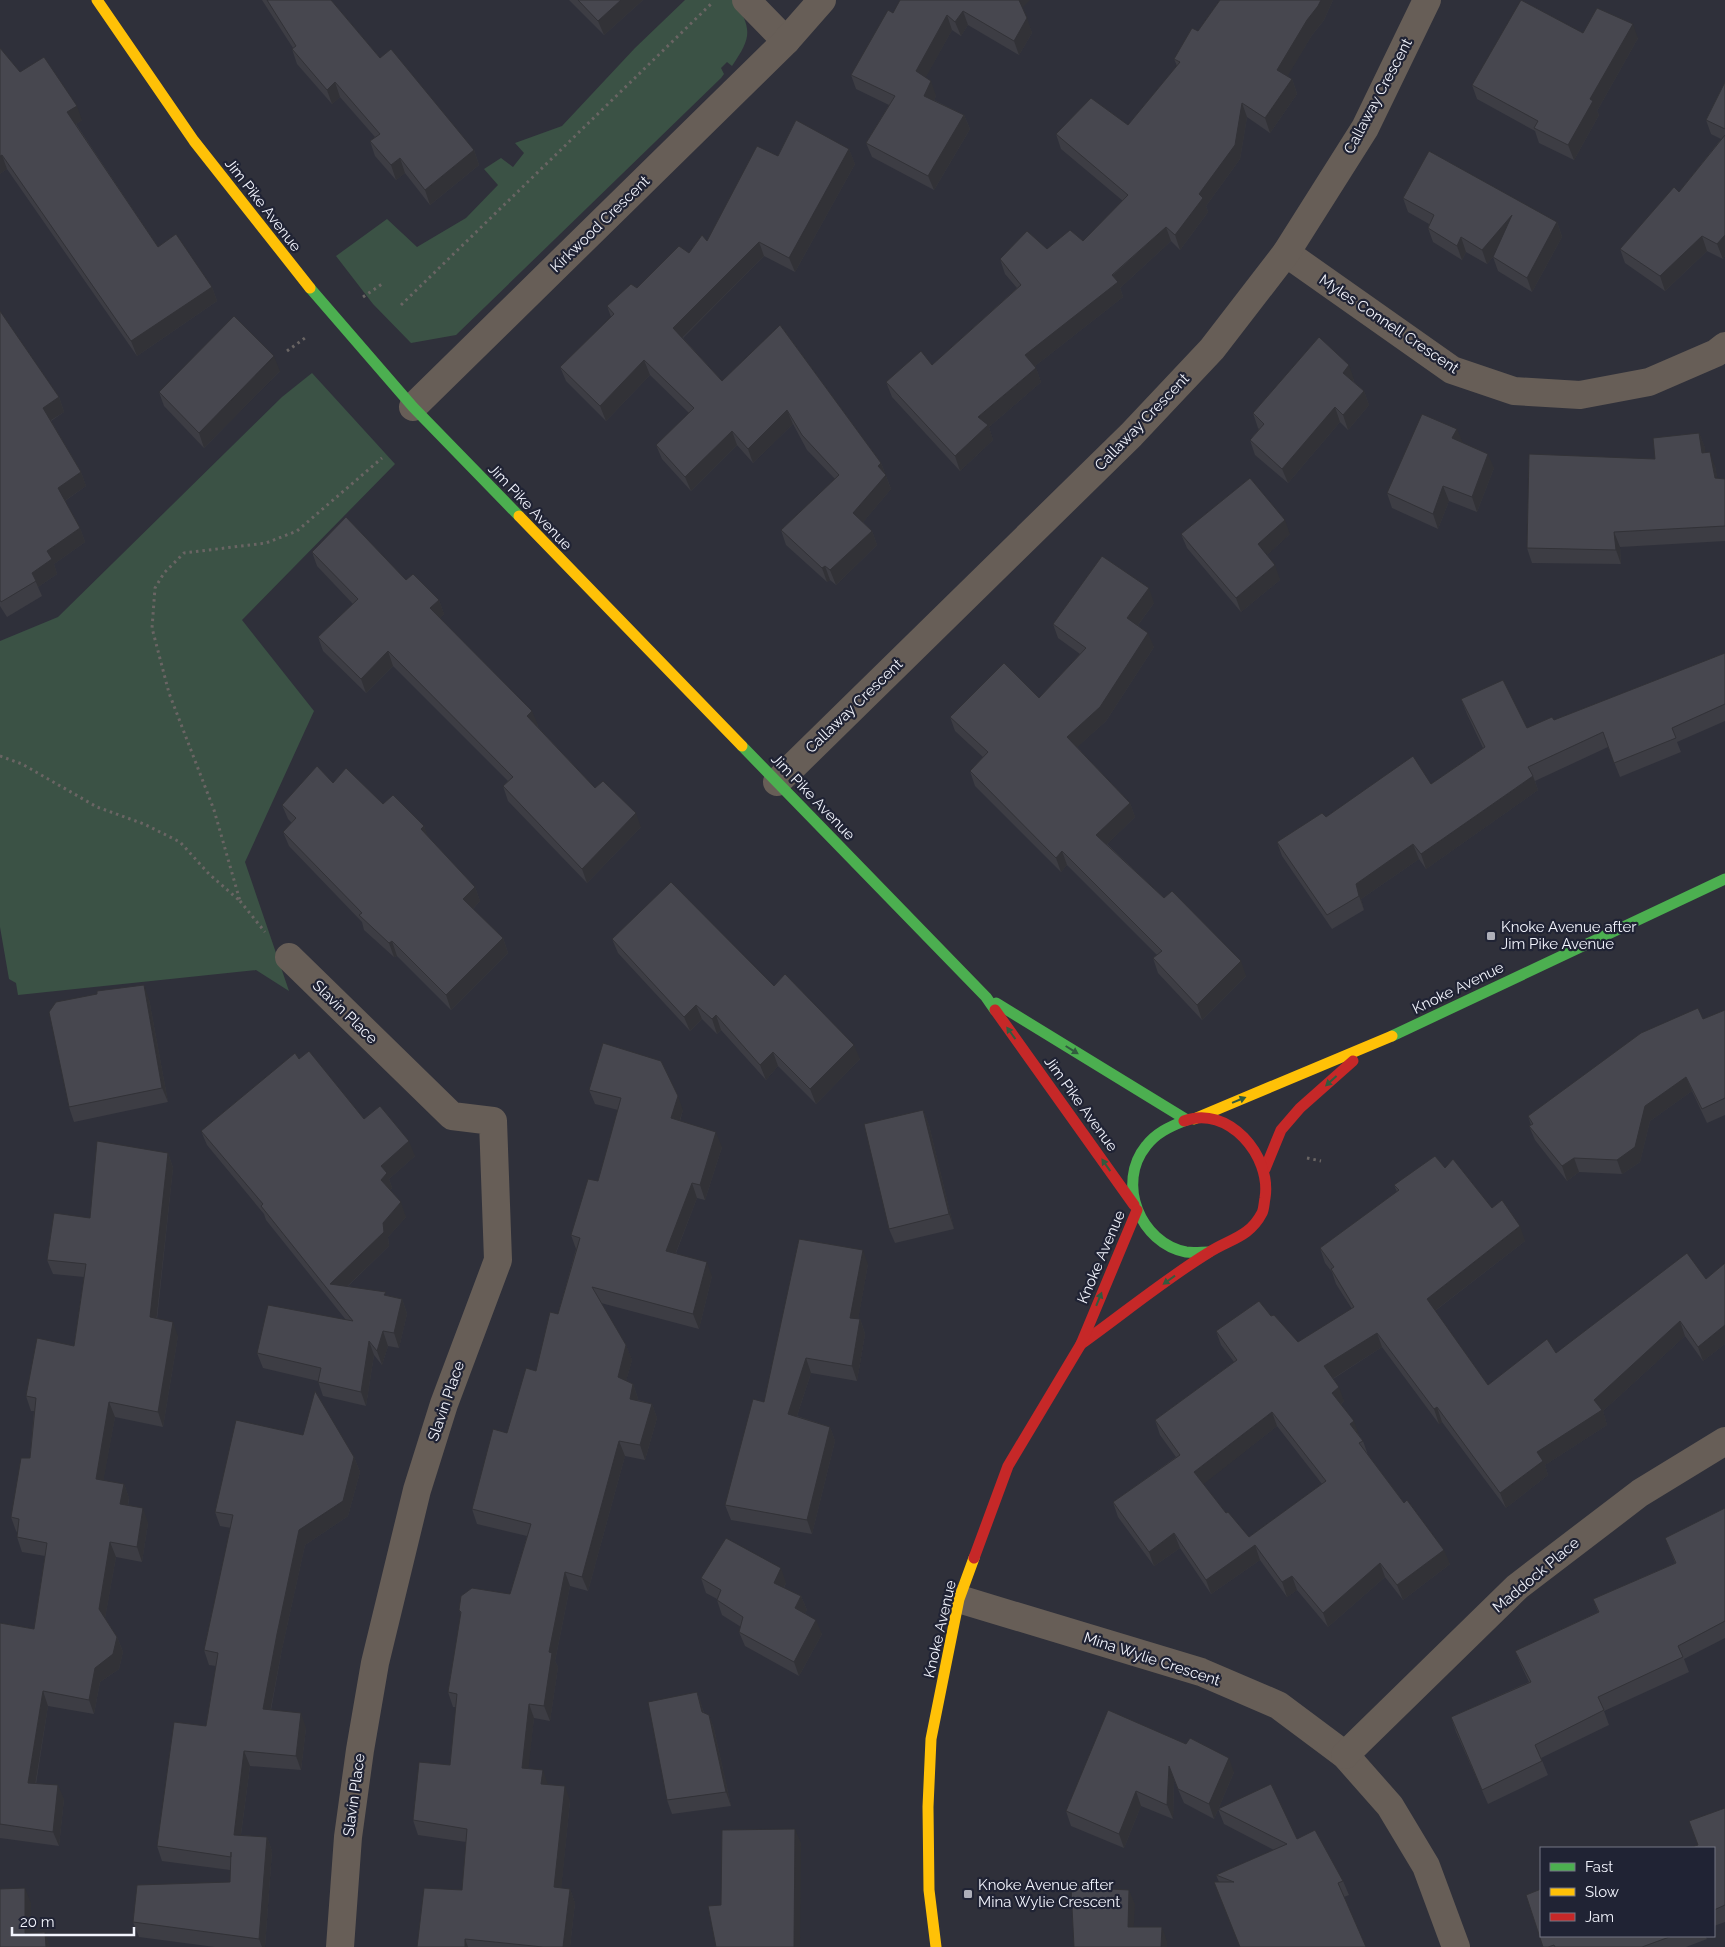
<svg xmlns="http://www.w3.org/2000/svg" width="1725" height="1947" viewBox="0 0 1725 1947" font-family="Raleway,sans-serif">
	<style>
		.green { fill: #3b5245 }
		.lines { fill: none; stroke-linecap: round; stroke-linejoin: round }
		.path { stroke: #6a6564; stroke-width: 3; stroke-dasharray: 2.5 4; stroke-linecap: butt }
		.street { stroke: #675e57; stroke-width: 28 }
		.fast { stroke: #4caf50; stroke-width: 11 }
		.slow { stroke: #ffc107; stroke-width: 11 }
		.jam { stroke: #c62828; stroke-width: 11 }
		.wall { fill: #3d3d44; fill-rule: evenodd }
		.shaded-wall { fill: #323237 }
		.building { fill: #47474f; stroke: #323237; fill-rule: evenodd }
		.oneway { fill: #325b3f }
		.poi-dot { fill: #aeafb9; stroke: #202334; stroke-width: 2 }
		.labels { text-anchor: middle; stroke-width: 4.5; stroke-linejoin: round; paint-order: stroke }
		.street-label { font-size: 15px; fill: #f2f4fd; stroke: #202334 }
		.poi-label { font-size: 15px; fill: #f2f4fd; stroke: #202334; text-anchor: start }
	</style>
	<rect width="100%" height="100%" fill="#2f303a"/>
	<g class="green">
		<path d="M685,0H734C753,30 751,38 732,66L727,62L721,68L724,74L721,78L456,335L411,343L373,304L336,256L387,219L417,247L466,218L498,185L484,169L501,158L513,167L524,153L515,143L562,126L635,48Z"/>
		<path d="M312,373L395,464L242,620L314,711L245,862L289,991L256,970L18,995L16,983L9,979L0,927V641L58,617L282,397Z"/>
	</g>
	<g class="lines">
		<g class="path">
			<path d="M363,297L382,284"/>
			<path d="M401,305L711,4"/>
			<path d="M287,351L305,338"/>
			<path d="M0,756L22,764L97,807L144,824L180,842L209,874L240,901L214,810L169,693L152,628L155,588L164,573L184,553L266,543L297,531L382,458"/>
			<path d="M240,901L265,932"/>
			<path d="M1307,1158L1321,1161"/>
		</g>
		<g class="street">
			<path d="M746,0L786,41"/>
			<path d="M1286,253L1452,370L1514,391L1580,395L1649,382L1716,353L1725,346"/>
			<path d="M413,407L786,41L822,0"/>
			<path d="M777,782L1131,435L1212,349L1286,253L1365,128L1427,0"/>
			<path d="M289,957L452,1116L493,1121L498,1260L444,1404L417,1490L375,1663L360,1750L348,1837L340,1947"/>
			<path d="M959,1599L1201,1672L1278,1705L1345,1755L1390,1806L1426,1866L1456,1947"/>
			<path d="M1345,1755L1517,1587L1640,1493L1725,1441"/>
		</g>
		<g class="fast">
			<path d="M310,288L413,407L519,516"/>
			<path d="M742,746L986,997L995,1010"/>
			<path d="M996,1003L1187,1120"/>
			<path d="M1392,1036L1725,879"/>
			<path d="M1184,1121C1169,1127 1156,1133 1146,1146C1116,1183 1140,1243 1186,1252C1193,1253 1202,1252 1209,1252"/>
		</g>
		<g class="slow">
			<path d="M97,0L194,141L310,288"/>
			<path d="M519,516L742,746"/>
			<path d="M1194,1119L1392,1036"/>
			<path d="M936,1947L929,1890L928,1807L931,1739L959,1599L974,1558"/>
		</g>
		<g class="jam">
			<path d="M995,1010L1134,1205"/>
			<path d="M1265,1169L1281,1130L1300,1108L1353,1061"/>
			<path d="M1081,1344C1123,1314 1164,1280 1208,1253C1229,1239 1249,1238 1262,1213C1264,1209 1264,1203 1265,1198C1272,1156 1228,1104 1184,1121"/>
			<path d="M974,1558L1008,1466L1081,1344L1137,1210"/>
		</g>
	</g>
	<g class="wall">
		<path d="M262,0H331L380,58L474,150L479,165L430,205L405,173L396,180L375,156L370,141L375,137L340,97L332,104L297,64L292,49L293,48Z"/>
		<path d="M569,0H643L604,35Z"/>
		<path d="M1220,0H1333L1324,20L1312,35L1287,76L1292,79L1297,94L1270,133L1247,117L1240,159L1206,206L1208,212L1180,250L1171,241L1120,288L1123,297L1035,366L1036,368L1041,382L989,427L993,440L960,471L892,397L886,382L932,365L1017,288L1005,274L1000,259L1083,241L1123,201L1061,149L1056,134L1128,125L1177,66L1174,59L1198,31Z"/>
		<path d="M1022,7L1032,33L1019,55L968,25L961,36L952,30L925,78L936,96L934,100L964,115L970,129L934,190L872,157L866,143L889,105L856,89L851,75L893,13Z"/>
		<path d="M1583,33L1638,38L1597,111L1599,115L1574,160L1539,143L1535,131L1477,99L1472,85Z"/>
		<path d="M0,48L20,72L82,120L76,124L158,247L212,287L217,301L137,356L7,169L0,174Z"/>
		<path d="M1725,82V256L1723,259L1707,251L1665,291L1625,263L1620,249L1679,192L1721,139L1711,134L1706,120Z"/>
		<path d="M849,149L855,164L795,272L764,256L683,338L722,381L780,325L881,463L891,489L863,522L872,531L877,545L836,585L830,580L827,582L786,545L781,530L835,479L807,450L793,424L753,463L737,445L691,491L662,459L656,445L689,413L650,375L606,421L566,381L560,367L611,317L607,306L637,288L707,241L778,156Z"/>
		<path d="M1403,198L1557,222L1562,237L1532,292L1498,271L1493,257L1487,264L1466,252L1462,260L1433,242L1428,228L1429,224L1408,212Z"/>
		<path d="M0,311L59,397L64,412L51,421L81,472L86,486L65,501L80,528L85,542L54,564L57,574L38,587L42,596L7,617L0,606Z"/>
		<path d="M280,371L204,448L164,406L159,392Z"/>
		<path d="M1354,379L1353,381L1364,391L1369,405L1348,430L1340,422L1288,483L1255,455L1250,440L1259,429L1258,428L1253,413Z"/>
		<path d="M1699,433L1705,448V453L1715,466L1717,478L1725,479V541L1620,547L1621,564L1532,563L1527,548L1655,459Z"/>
		<path d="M1462,442L1494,468L1477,512L1449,501L1438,529L1392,508L1387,493Z"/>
		<path d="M1181,534H1290L1267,555L1280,580L1241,612L1187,548Z"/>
		<path d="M312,552L406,580L439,600L444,614L440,618L538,725L537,726L595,788L641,827L587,883L508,801L503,786L508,781L393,666L366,693L323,651L318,637L353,604L317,566Z"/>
		<path d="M1154,603L1138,625L1154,647L1106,721L1077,747L1130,803L1135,817L1107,844L1246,976L1202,1020L1158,973L1153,958L1157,955L1067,865L1061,872L975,786L970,771L983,757L955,731L950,717L1039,698L1080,654L1058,638L1053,624Z"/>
		<path d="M1725,653V721L1677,742L1681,752L1620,777L1608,747L1535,781L1538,790L1426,869L1419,859L1361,899L1364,910L1332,929L1282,856L1277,842L1326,817L1431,784L1483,748L1467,714L1461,699L1527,728L1554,720Z"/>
		<path d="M333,783L383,804L424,826L427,836L475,887L480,901L473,909L503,938L508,953L451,1010L397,956L394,957L364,930L362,922L289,846L283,832L292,823L288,819L282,805Z"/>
		<path d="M612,939L774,986L860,1059L816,1104L778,1066L766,1080L721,1030L717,1034L702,1019L690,1031L618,953Z"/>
		<path d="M149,999L168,1102L74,1122L69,1107Z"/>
		<path d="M1725,1010V1115L1707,1123L1692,1091L1650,1121L1640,1162L1622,1174L1579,1172L1567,1181L1535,1140L1529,1126L1531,1125L1528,1116L1703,1019Z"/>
		<path d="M299,1059L364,1119L415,1156L389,1179L392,1188L390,1190L406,1217L388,1237L389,1246L348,1286L402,1299L407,1314L399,1348L388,1346L382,1365L374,1355L366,1406L323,1396L318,1381L263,1368L257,1353L346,1320L266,1220L264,1214L207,1145L201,1131Z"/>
		<path d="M589,1090L683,1110L680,1121L722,1147L705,1200L697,1198L676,1253L712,1276L699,1329L601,1303L626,1345L632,1360L626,1381L633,1384L638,1399V1400L652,1404L657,1418L645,1460L625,1456L588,1591L570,1586L555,1661L558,1667L550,1721L534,1718L528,1768L548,1785L570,1801L561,1888L570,1889L575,1903L570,1947H417L462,1890L466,1842L418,1835L413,1820L450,1765L456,1707H453L448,1692L461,1614L459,1610L510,1594L527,1536L477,1524L472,1509L507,1433L536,1371L558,1314L576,1249L571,1235L598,1181L618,1110L595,1104Z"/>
		<path d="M923,1110L929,1125L954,1229L895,1243L889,1229Z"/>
		<path d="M168,1153L173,1168L157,1319L178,1336L163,1427L115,1417L103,1481L124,1484L129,1498L128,1506L148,1523L142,1562L116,1557L105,1618L117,1637L123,1652L119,1669L100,1682L94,1714L48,1706L36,1784L64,1799L59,1846L0,1838V1623L34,1629L45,1556L22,1552L17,1537V1532L16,1531L11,1517L30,1458L34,1411H31L26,1396L74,1346L84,1277L53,1274L47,1260Z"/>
		<path d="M1445,1168L1492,1208L1525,1241L1435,1311L1488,1385L1556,1353L1706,1279L1725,1263V1344L1703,1361L1685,1336L1603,1411L1607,1425L1545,1465L1548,1475L1506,1508L1442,1422L1439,1424L1382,1347L1333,1379L1344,1401L1341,1404L1359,1435L1363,1441L1368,1455L1450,1564L1403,1600L1385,1577L1328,1627L1297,1590L1287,1597L1260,1560L1211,1594L1180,1548L1154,1566L1118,1517L1113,1502L1176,1457L1160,1435L1155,1420L1234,1362L1221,1345L1216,1331L1271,1316L1298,1342L1352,1309L1336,1284L1332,1272L1325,1263L1320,1248L1397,1192L1394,1185ZM1277,1426L1322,1484L1249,1537L1226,1513L1203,1484Z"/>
		<path d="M868,1264L858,1319H860L865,1334L857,1381L811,1373L797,1416L830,1427L835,1441L812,1534L731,1520L725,1505L764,1402Z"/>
		<path d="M354,1457L360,1472L348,1516L305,1545L282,1649L271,1710L306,1728L301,1770L250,1766L241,1835L267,1837L272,1851L265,1947H215L139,1937L133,1922L230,1882V1870L162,1861L157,1846L206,1726L216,1666L209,1665L204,1650L231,1528L220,1526L215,1512Z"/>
		<path d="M1725,1508V1638L1684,1659L1689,1672L1604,1711L1609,1725L1541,1758L1548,1775L1488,1804L1456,1732L1451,1717L1529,1682L1521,1665L1515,1651L1598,1612L1593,1599L1675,1563L1665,1538Z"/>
		<path d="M701,1578L786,1583L784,1588L801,1596L807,1610L805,1613L822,1634L799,1676L745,1646L739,1632L741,1627L722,1615L717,1600V1599L706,1593Z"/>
		<path d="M697,1692L704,1713L709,1715L714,1729L731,1806L672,1814L667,1800Z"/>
		<path d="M1108,1710L1234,1772L1214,1819L1184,1803L1174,1780L1173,1819L1141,1806L1124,1848L1071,1826L1066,1811Z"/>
		<path d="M1725,1808V1922L1714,1926V1848L1698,1845Z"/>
		<path d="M1218,1809L1297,1839L1343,1881L1349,1895L1344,1897L1219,1882L1216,1875L1274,1850L1224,1824Z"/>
		<path d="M1541,1936H1705L1707,1939L1686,1947H1543Z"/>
	</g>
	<g class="shaded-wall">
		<path d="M621,0H643L604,35L598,21Z"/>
		<path d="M1019,0H1030L1022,8Z"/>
		<path d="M1321,0H1333L1324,20L1312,35L1283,84L1277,70L1307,20Z"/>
		<path d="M963,11L968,25L961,36L955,22Z"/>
		<path d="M947,15L952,30L921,86L916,71Z"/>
		<path d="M1027,18L1032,33L1019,55L1014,41Z"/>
		<path d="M1633,24L1638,38L1597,111L1599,115L1574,160L1568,145L1590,99Z"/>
		<path d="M1292,79L1297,94L1270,133L1265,118Z"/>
		<path d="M931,81L936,96L930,110L924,96Z"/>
		<path d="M335,82L340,97L332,104L327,90Z"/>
		<path d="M1242,103L1247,117L1240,159L1206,206L1208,212L1180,250L1175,235L1199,194Z"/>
		<path d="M77,106L82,120L73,126L67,112Z"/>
		<path d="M964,115L970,129L934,190L928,176Z"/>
		<path d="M849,149L855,164L795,272L789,258Z"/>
		<path d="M474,150L479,165L430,205L425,190Z"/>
		<path d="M2,155L7,169L0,174V156Z"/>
		<path d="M400,158L405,173L396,180L391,165Z"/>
		<path d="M1512,215L1517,229L1487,264L1482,250Z"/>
		<path d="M1557,222L1562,237L1532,292L1527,278Z"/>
		<path d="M1166,227L1171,241L1120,288L1123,297L1030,370L1025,355Z"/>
		<path d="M1725,235V256L1723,259L1717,244Z"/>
		<path d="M1702,236L1707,251L1665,291L1660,276Z"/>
		<path d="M1461,237L1466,252L1462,260L1457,246Z"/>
		<path d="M759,242L764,256L678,342L673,328Z"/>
		<path d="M212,287L217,301L137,356L131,341Z"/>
		<path d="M274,356L280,371L204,448L199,433Z"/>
		<path d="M644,360L650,375L606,421L600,406Z"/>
		<path d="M1349,365L1354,379L1348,387L1343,373Z"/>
		<path d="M1036,368L1041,382L989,427L993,440L960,471L955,456L978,417Z"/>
		<path d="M1364,391L1369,405L1348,430L1343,415Z"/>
		<path d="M59,397L64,412L48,422L43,408Z"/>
		<path d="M1335,407L1340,422L1288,483L1282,469Z"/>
		<path d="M787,410L793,424L753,463L748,449Z"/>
		<path d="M1457,429L1463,443L1452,438Z"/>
		<path d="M732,431L737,445L691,491L685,477Z"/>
		<path d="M1699,433L1705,448L1707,468L1702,453Z"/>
		<path d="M1710,452L1715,466L1720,493L1715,478Z"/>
		<path d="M1488,454L1494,468L1477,512L1472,497Z"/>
		<path d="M881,463L891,489L859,527L853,513L878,466Z"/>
		<path d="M81,472L86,486L63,502L58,488Z"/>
		<path d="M1443,486L1449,501L1438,529L1433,514Z"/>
		<path d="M1285,520L1290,534L1264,558L1258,544Z"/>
		<path d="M80,528L85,542L54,564L57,574L38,587L32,573L47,551Z"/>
		<path d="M872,531L877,545L836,585L830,570Z"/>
		<path d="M1614,532L1620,547L1621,564L1616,550Z"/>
		<path d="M1275,565L1280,580L1241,612L1236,598Z"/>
		<path d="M825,566L830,580L827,582L822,568Z"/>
		<path d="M1149,588L1154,603L1132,633L1127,618Z"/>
		<path d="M439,600L444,614L436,623L430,608Z"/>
		<path d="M1148,633L1154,647L1106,721L1073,751L1067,737Z"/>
		<path d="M388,651L393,666L366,693L361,679Z"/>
		<path d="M532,711L538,725L533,730L527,716Z"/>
		<path d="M1533,776L1538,790L1426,869L1421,854Z"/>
		<path d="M1130,803L1135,817L1102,849L1096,835Z"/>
		<path d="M636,813L641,827L587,883L582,869Z"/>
		<path d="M424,826L429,841L421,829Z"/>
		<path d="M1413,844L1419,859L1361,899L1364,910L1359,896L1356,884Z"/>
		<path d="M1062,851L1067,865L1061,872L1056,858Z"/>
		<path d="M475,887L480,901L468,914L463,899Z"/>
		<path d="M503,938L508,953L451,1010L446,995Z"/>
		<path d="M392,941L397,956L394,957L389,943Z"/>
		<path d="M1241,961L1246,976L1202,1020L1197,1005Z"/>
		<path d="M144,985L149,999L168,1102L162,1088Z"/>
		<path d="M696,1005L702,1019L690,1031L684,1017Z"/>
		<path d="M716,1015L721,1030L717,1034L712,1019Z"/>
		<path d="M854,1045L860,1059L816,1104L810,1089Z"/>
		<path d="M773,1052L778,1066L766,1080L760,1065Z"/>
		<path d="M1686,1077L1692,1091L1650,1121L1640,1162L1622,1174L1617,1160L1645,1106Z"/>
		<path d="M678,1096L683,1110L676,1132L671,1118Z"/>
		<path d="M923,1110L929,1125L954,1229L949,1214Z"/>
		<path d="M716,1132L722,1147L705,1200L700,1185Z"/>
		<path d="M409,1141L415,1156L389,1179L392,1188L386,1194L381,1180V1166Z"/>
		<path d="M168,1153L173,1168L155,1332L150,1317Z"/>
		<path d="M1574,1158L1579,1172L1567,1181L1562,1166Z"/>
		<path d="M692,1183L697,1198L671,1265L666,1251Z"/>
		<path d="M401,1202L406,1217L388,1237L389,1246L335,1298L330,1284Z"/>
		<path d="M1520,1226L1525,1241L1432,1313L1427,1299Z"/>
		<path d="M863,1250L868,1264L856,1332L850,1318Z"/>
		<path d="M707,1262L712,1276L699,1329L693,1314Z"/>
		<path d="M402,1299L407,1314L399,1348L394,1333Z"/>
		<path d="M860,1319L865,1334L857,1381L852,1366Z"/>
		<path d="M1680,1321L1685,1336L1603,1411L1607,1425L1545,1465L1548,1475L1506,1508L1500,1493L1537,1452Z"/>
		<path d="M173,1322L178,1336L163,1427L158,1412Z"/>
		<path d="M1725,1325V1344L1703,1361L1698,1347Z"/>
		<path d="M383,1331L388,1346L382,1365L377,1351Z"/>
		<path d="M1377,1333L1382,1347L1329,1381L1324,1366Z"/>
		<path d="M369,1341L374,1355L366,1406L361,1392Z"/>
		<path d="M626,1345L632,1360L623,1392L618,1377Z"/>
		<path d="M806,1358L811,1373L793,1428L788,1414Z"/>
		<path d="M633,1384L638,1399L635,1413L630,1399Z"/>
		<path d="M1339,1387L1344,1401L1337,1408L1332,1393Z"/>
		<path d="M109,1402L115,1417L101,1494L96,1479Z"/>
		<path d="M652,1404L657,1418L645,1460L640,1445Z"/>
		<path d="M1437,1407L1442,1422L1439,1424L1434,1409Z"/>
		<path d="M1272,1412L1277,1426L1200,1487L1194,1472Z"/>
		<path d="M1354,1421L1359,1435L1350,1424Z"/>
		<path d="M830,1427L835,1441L812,1534L807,1520Z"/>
		<path d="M619,1441L625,1456L588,1591L582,1577Z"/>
		<path d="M354,1457L360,1472L348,1516L305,1545L282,1649L268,1723L263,1709L277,1634L299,1530Z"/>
		<path d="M124,1484L129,1498L125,1519L120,1504Z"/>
		<path d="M143,1508L148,1523L142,1562L137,1547Z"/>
		<path d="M1174,1533L1180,1548L1154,1566L1149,1552Z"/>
		<path d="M110,1542L116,1557L104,1624L99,1609Z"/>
		<path d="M1255,1545L1260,1560L1211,1594L1206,1580Z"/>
		<path d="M1444,1550L1450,1564L1403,1600L1397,1585Z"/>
		<path d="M1380,1563L1385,1577L1328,1627L1323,1613Z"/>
		<path d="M781,1568L786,1583L779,1597L774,1583Z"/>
		<path d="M565,1572L570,1586L555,1661L558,1667L550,1721L544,1706L549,1652Z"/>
		<path d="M1292,1576L1297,1590L1287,1597L1282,1582Z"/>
		<path d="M801,1596L807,1610L800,1622L795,1608Z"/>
		<path d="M816,1620L822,1634L799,1676L794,1662Z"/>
		<path d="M117,1637L123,1652L119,1669L100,1682L94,1714L89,1700L95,1668Z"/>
		<path d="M43,1691L48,1706L33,1798L28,1783Z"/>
		<path d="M697,1692L702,1707L707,1727L702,1712Z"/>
		<path d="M529,1704L534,1718L527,1782L522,1768Z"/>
		<path d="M301,1713L306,1728L301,1770L296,1756Z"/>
		<path d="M709,1715L714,1729L731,1806L726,1792Z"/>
		<path d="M244,1751L250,1766L239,1849L234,1835Z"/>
		<path d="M1229,1758L1234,1772L1214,1819L1209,1804Z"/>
		<path d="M1169,1766L1174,1780L1173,1819L1167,1805Z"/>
		<path d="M543,1770L548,1785L541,1784Z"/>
		<path d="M58,1785L64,1799L59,1846L53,1832Z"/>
		<path d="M565,1786L570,1801L560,1901L554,1887Z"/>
		<path d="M1136,1791L1141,1806L1124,1848L1119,1834Z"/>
		<path d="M795,1829L801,1843L800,1947H794Z"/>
		<path d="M267,1837L272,1851L265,1947H262L259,1939Z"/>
		<path d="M25,1888L31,1903L30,1947L25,1933Z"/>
		<path d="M570,1889L575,1903L570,1947H563Z"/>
		<path d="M1129,1890L1135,1904L1133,1942L1128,1927Z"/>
		<path d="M1162,1927L1167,1941V1947H1161Z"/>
		<path d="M45,1932L50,1947H46Z"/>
		<path d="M465,1939L468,1947H465Z"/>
	</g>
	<g class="building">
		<path d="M267,0H331L380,58L391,49L474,150L425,190L400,158L391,165L370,141L380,134L335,82L327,90L292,49L296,46Z"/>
		<path d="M578,0H621L598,21Z"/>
		<path d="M900,0H1019L1027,18L1014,41L963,11L955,22L947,15L916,71L931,81L924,96L964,115L928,176L866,143L895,96L851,75L888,10L893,13Z"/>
		<path d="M1220,0H1321L1318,6L1307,20L1277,70L1292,79L1265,118L1242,103L1235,145L1199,194L1203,198L1175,235L1166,227L1112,275L1118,282L1025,355L1036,368L978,417L988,425L955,456L886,382L921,351L932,365L1021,285L1000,259L1027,231L1047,249L1070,230L1083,241L1128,195L1056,134L1091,98L1128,125L1180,62L1174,59L1192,28L1198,31Z"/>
		<path d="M1521,0L1583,33L1597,8L1633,24L1590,99L1593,101L1568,145L1534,128L1538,121L1472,85Z"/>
		<path d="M0,48L20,72L44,57L77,106L67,112L158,247L176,234L212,287L131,341L2,155L0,156Z"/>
		<path d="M1725,82V129L1706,120Z"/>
		<path d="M796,120L849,149L789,258L759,242L673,328L722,381L780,325L881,463L878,466L886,475L853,513L872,531L830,570L825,566L822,568L781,530L839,475L802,435L787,410L748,449L732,431L685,477L656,445L694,408L644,360L600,406L560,367L614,314L607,306L631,284L637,288L679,246L689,253L702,235L707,241L757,146L778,156Z"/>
		<path d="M1725,135V235L1717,244L1702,236L1660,276L1620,249L1674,187L1679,192Z"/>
		<path d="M1429,151L1557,222L1527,278L1493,257L1512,215L1482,250L1461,237L1457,246L1428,228L1434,215L1403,198Z"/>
		<path d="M0,311L59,397L43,408L81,472L58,488L80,528L47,551L52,559L32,573L36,581L1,602L0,600Z"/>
		<path d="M234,316L274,356L199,433L159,392Z"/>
		<path d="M1319,337L1349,365L1343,373L1364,391L1343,415L1335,407L1282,469L1250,440L1264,424L1253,413Z"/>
		<path d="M1422,414L1457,429L1452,438L1488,454L1472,497L1443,486L1433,514L1387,493Z"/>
		<path d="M1699,433L1702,453L1710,452L1715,478L1725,479V526L1614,532L1616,550L1527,548L1529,454L1655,459L1653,438Z"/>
		<path d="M1250,478L1285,520L1258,544L1275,565L1236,598L1181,534Z"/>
		<path d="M346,517L406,580L413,574L439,600L430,608L532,711L527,716L595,788L603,781L636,813L582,869L503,786L513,777L388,651L361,679L318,637L358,599L312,552Z"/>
		<path d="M1102,556L1149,588L1127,618L1148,633L1100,707L1067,737L1130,803L1096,835L1164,898L1172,891L1241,961L1197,1005L1153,958L1162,951L1062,851L1056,858L970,771L988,752L950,717L1004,663L1039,698L1086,648L1053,624Z"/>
		<path d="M1725,653V704L1672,728L1676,738L1614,763L1603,732L1528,767L1533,776L1421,854L1413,844L1356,884L1359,896L1327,915L1277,842L1322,813L1326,817L1413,756L1431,784L1485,747L1461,699L1503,680L1527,728L1552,717L1554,720Z"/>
		<path d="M317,766L333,783L346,768L383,804L393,795L424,826L421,829L475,887L463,899L503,938L446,995L392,941L389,943L359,915L362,913L283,832L296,818L282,805Z"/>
		<path d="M671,882L774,986L785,974L854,1045L810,1089L773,1052L760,1065L716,1015L712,1019L696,1005L684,1017L612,939Z"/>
		<path d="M144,985L162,1088L69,1107L49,1012L56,1002L97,994V991Z"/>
		<path d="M1698,1008L1703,1019L1725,1010V1098L1702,1109L1686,1077L1645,1106L1635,1147L1617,1160L1574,1158L1562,1166L1529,1126L1533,1124L1528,1116L1641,1033Z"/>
		<path d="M603,1043L661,1061L678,1096L671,1118L716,1132L700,1185L692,1183L666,1251L707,1262L693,1314L592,1287L626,1345L618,1377L633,1384L630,1399L652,1404L640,1445L619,1441L582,1577L565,1572L549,1652L552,1653L544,1706L529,1704L522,1768L543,1770L541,1784L565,1786L554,1887L570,1889L563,1947H543L465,1939V1947H417L424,1888L462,1890L467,1829L413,1820L419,1762L450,1765L457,1694L448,1692L461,1612L459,1610L461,1596L472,1588L510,1594L531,1524L472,1509L493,1429L507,1433L526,1368L536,1371L550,1312L558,1314L580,1238L571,1235L588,1179L598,1181L621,1098L589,1090Z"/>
		<path d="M309,1051L364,1119L380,1106L409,1141L381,1166L387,1173L381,1180L401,1202L383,1223L384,1232L330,1284L386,1292L384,1295L402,1299L394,1333L383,1331L377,1351L369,1341L361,1392L318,1382L321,1368L257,1353L268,1305L353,1321L261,1206L263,1204L201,1131L295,1053L299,1059Z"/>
		<path d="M923,1110L949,1214L889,1229L864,1124Z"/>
		<path d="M97,1141L168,1153L150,1317L173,1322L158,1412L109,1402L96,1479L124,1484L120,1504L143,1508L137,1547L110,1542L99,1609L117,1637L113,1654L95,1668L89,1700L43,1691L28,1783L58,1785L53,1832L0,1824V1623L34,1629L47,1543L17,1537L19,1519L11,1517L21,1458H30L36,1398L26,1396L37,1338L74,1346L86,1264L47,1260L54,1213L90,1218Z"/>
		<path d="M1435,1156L1445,1168L1453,1159L1492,1208L1502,1200L1520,1226L1427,1299L1488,1385L1547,1339L1556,1353L1687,1253L1706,1279L1725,1263V1325L1698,1347L1680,1321L1594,1400L1602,1410L1537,1452L1543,1461L1500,1493L1437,1407L1434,1409L1377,1333L1324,1366L1339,1387L1332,1393L1354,1421L1350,1424L1363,1441L1359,1443L1404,1503L1407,1500L1444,1550L1397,1585L1380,1563L1323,1613L1292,1576L1282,1582L1255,1545L1206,1580L1174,1533L1149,1552L1113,1502L1180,1455L1155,1420L1237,1360L1216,1331L1259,1301L1271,1316L1274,1315L1298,1342L1354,1307L1331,1269L1334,1267L1320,1248L1399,1190L1394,1185ZM1272,1412L1326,1481L1249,1537L1228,1512L1226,1513L1194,1472Z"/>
		<path d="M799,1239L863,1250L850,1318L860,1319L852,1366L806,1358L788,1414L830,1427L807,1520L725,1505L753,1399L764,1402Z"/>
		<path d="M315,1391L354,1457L343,1501L299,1530L277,1634L263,1709L301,1713L296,1756L244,1751L234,1835L267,1837L259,1939L133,1922L137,1885L230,1882L231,1852V1857L157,1846L174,1722L206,1726L218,1653L204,1650L233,1515L215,1512L236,1420L303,1435Z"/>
		<path d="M1725,1508V1621L1678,1646L1683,1657L1598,1697L1604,1710L1535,1745L1542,1761L1482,1790L1451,1717L1531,1682L1515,1651L1599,1612L1593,1599L1676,1563L1665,1538Z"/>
		<path d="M726,1538L781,1568L774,1583L801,1596L795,1608L816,1620L794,1662L739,1632L743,1617L717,1600L721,1590L701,1578Z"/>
		<path d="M697,1692L702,1712L709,1715L726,1792L667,1800L648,1702Z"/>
		<path d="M1108,1710L1186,1744L1190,1738L1229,1758L1209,1804L1178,1789L1169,1766L1167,1805L1136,1791L1119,1834L1066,1811Z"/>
		<path d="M1271,1784L1297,1839L1315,1830L1343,1881L1338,1883L1366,1947H1240L1214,1882H1234L1216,1875L1287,1844L1218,1809Z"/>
		<path d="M1725,1808V1905L1714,1910V1848H1689L1698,1845L1689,1821Z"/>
		<path d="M795,1829L794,1947H716L708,1906L721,1905L722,1830Z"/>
		<path d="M1071,1887L1129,1890L1128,1927H1162L1161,1947H1074Z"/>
		<path d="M25,1888V1933L45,1932L46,1947H0V1889Z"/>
		<path d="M1541,1889V1936H1672L1642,1947H1555L1554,1945L1548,1947H1543L1526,1895Z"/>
	</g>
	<defs><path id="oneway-solid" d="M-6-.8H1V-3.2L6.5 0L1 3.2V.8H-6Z" transform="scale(1.25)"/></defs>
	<g class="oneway">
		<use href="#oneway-solid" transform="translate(1011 1033) rotate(-126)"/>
		<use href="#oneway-solid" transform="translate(1072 1050) rotate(32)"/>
		<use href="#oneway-solid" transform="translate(1331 1081) rotate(138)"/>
		<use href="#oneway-solid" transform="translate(1239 1100) rotate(-22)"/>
		<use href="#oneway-solid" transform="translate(1106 1165) rotate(-125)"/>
		<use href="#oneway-solid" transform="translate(1169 1280) rotate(144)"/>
		<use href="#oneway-solid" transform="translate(1099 1299) rotate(-68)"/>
	</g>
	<g class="poi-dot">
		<rect x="1486" y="931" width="10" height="10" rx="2.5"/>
		<rect x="963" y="1889" width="10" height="10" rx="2.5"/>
	</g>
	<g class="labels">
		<g class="street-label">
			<text transform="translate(1378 96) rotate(-62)" y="5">Callaway Crescent</text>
			<text transform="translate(263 205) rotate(52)" y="5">Jim Pike Avenue</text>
			<text transform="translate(600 224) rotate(-44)" y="5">Kirkwood Crescent</text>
			<text transform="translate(1389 324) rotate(34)" y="5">Myles Connell Crescent</text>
			<text transform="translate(1142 422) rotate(-46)" y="5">Callaway Crescent</text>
			<text transform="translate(530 507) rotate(46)" y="5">Jim Pike Avenue</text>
			<text transform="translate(854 706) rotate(-44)" y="5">Callaway Crescent</text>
			<text transform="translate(813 797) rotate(46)" y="5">Jim Pike Avenue</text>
			<text transform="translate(1458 988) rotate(-26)" y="5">Knoke Avenue</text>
			<text transform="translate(345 1012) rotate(44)" y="5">Slavin Place</text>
			<text transform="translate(1081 1104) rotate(54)" y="5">Jim Pike Avenue</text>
			<text transform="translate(1101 1257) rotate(-67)" y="5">Knoke Avenue</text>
			<text transform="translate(446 1401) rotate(-71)" y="5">Slavin Place</text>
			<text transform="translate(1536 1575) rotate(-40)" y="5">Maddock Place</text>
			<text transform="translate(940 1629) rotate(-77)" y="5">Knoke Avenue</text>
			<text transform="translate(1152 1659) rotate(18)" y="5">Mina Wylie Crescent</text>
			<text transform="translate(354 1795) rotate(-82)" y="5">Slavin Place</text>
		</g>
		<g class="poi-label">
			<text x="1501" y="932">Knoke Avenue after<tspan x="1501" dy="17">Jim Pike Avenue</tspan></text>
			<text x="978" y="1890">Knoke Avenue after<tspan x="978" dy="17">Mina Wylie Crescent</tspan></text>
		</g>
	</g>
	<rect x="1540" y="1847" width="175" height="90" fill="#202334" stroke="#747784"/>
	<rect x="1550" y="1863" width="25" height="8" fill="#4caf50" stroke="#747784"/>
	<text x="1585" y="1872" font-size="15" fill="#f2f4fd">Fast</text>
	<rect x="1550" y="1888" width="25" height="8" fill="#ffc107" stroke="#747784"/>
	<text x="1585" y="1897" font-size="15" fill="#f2f4fd">Slow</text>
	<rect x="1550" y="1913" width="25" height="8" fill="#c62828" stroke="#747784"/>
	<text x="1585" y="1922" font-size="15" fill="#f2f4fd">Jam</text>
	<path d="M12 1927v8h122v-8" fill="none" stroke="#f2f4fd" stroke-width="2.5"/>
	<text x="20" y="1927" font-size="15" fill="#f2f4fd" stroke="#202334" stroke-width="4" paint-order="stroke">20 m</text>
</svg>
